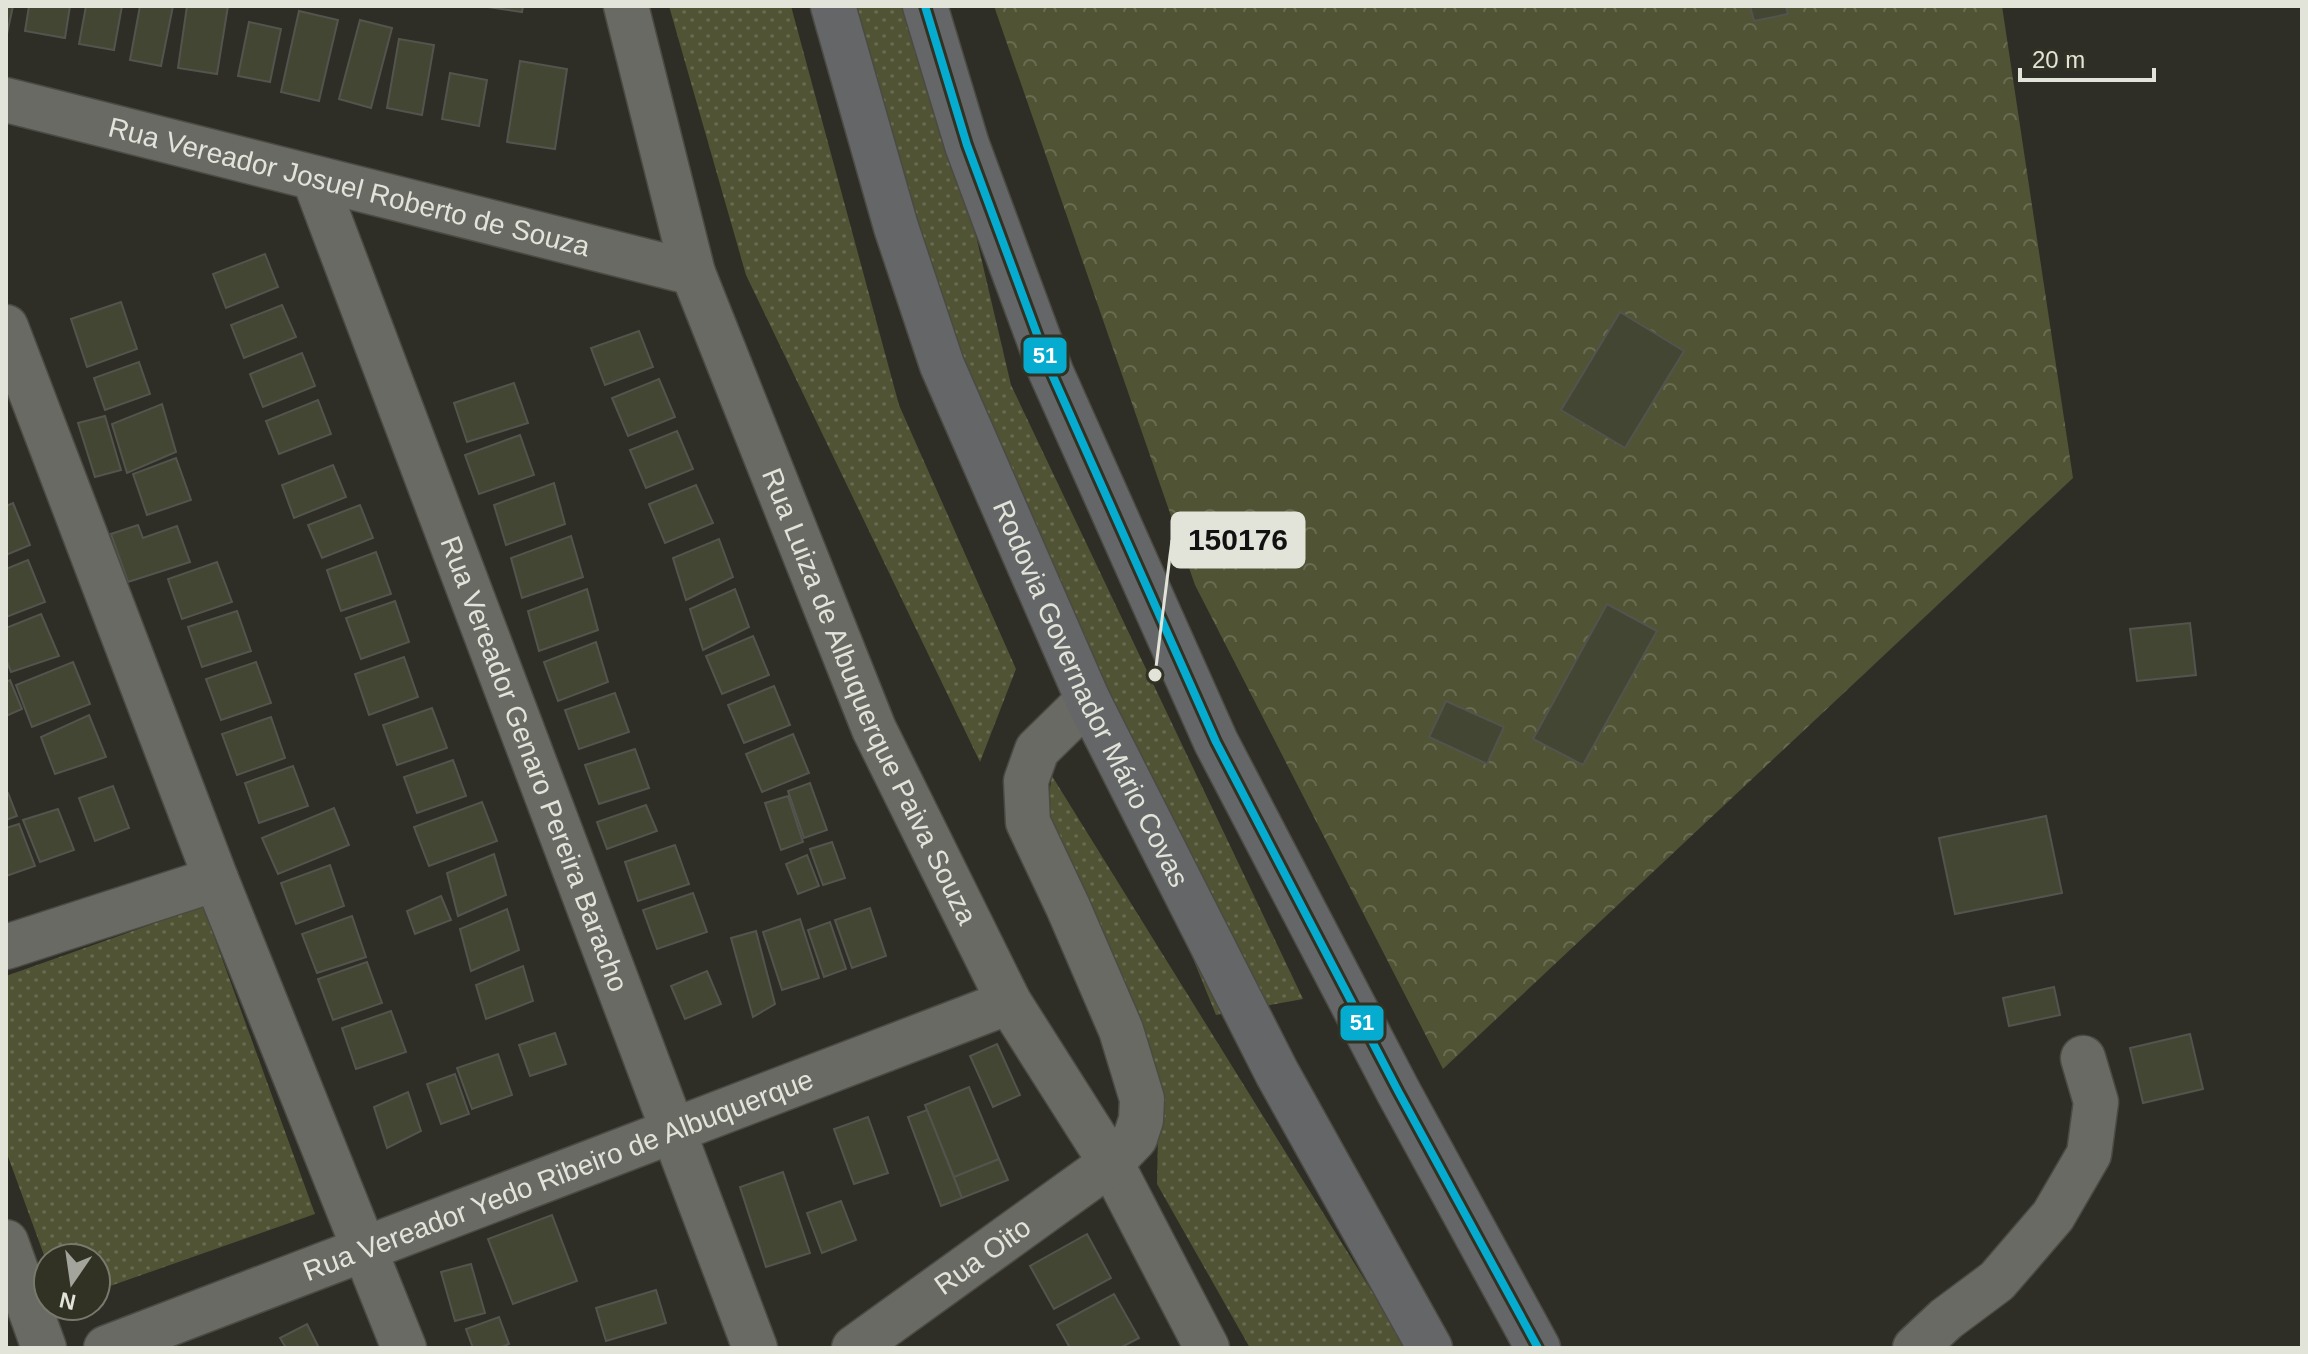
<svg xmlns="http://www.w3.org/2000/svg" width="2308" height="1354" viewBox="0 0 2308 1354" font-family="Helvetica,sans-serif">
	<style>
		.green { fill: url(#green-dots) }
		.forest { fill: url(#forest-crowns) }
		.building { fill: #444634; stroke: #54544e; stroke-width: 2 }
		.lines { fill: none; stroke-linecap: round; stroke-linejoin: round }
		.street-casing { stroke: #4b4b44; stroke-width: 47 }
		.highway-casing { stroke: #4b4b44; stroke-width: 47 }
		.street { stroke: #6a6a65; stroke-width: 44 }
		.highway { stroke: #656667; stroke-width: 44 }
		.bus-1-casing { stroke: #313223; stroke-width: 14 }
		.bus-1 { stroke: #06acd0; stroke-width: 8 }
		.labels { text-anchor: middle; stroke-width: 7; stroke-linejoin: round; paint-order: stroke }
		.street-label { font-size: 28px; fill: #e2e4da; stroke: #313223 }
		.leader { fill: none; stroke: #e2e4da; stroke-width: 3 }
		.callout-dot { fill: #e2e4da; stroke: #313223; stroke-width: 3 }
		.callout { fill: #e2e4da; stroke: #e2e4da; stroke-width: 3 }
		.callout-label { font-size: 30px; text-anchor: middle; font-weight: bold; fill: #111 }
		.line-badge { stroke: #313223; stroke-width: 3 }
		.badge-label { font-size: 22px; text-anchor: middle; font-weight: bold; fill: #fff }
	</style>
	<defs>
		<pattern id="green-dots" width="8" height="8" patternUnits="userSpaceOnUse" patternTransform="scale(2)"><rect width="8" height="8" fill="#505334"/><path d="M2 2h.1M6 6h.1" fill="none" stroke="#696c51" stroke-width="1.8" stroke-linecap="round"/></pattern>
		<pattern id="forest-crowns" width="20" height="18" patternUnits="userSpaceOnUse" patternTransform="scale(2)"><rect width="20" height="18" fill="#505334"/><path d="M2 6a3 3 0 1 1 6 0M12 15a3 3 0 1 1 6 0" fill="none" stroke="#696c51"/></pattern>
	</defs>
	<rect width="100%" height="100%" fill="#2e2e26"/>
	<g class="green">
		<path d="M669,6H791L899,405L1016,669L980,762L746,275Z"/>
		<path d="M837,6H922L1011,385L1303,999L1216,1015L1088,701L956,401Z"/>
		<path d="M1052,776L1407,1348H1250L1157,1184L1159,1081L1046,812Z"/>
		<path d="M203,906L315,1214L96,1291V1258H48V1266L6,1151V976Z"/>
	</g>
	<path class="forest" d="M994,6H2002L2073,478L1443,1069L1195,585Z"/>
	<g class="building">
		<path d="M6,6H13L7,34H6Z"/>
		<path d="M29,6H70L65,38L25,31Z"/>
		<path d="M86,6H122L114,50L79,44Z"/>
		<path d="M140,6H173L161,66L130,60Z"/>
		<path d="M187,6H228L217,74L178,68Z"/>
		<path d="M481,6H523L522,12Z"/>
		<path d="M1750,6H1786L1788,14L1754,21Z"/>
		<path d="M299,11L338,20L319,101L281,92Z"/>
		<path d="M360,20L392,28L371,108L339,99Z"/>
		<path d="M249,22L281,29L270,82L238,76Z"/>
		<path d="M399,39L434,45L422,115L387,108Z"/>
		<path d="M520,61L567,69L555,149L507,142Z"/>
		<path d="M450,73L487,80L479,126L442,119Z"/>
		<path d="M265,254L278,287L226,308L213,274Z"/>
		<path d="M121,302L137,349L87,367L71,319Z"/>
		<path d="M282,305L296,337L244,358L231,325Z"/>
		<path d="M1620,312L1684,351L1625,448L1561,410Z"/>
		<path d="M639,331L653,367L605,385L591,348Z"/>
		<path d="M302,353L315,386L263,407L250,374Z"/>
		<path d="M139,362L150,394L105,410L94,378Z"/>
		<path d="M659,379L675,417L628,436L612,398Z"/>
		<path d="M514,383L528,423L467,442L454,403Z"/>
		<path d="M318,400L331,434L279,454L266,421Z"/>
		<path d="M162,404L176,452L127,473L112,424Z"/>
		<path d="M105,416L121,470L95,477L78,423Z"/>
		<path d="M677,431L693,469L646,488L630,450Z"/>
		<path d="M520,435L534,475L479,494L465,455Z"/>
		<path d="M176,458L191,500L147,515L133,474Z"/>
		<path d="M333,465L346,497L294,518L282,485Z"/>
		<path d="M554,483L565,524L506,545L494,505Z"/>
		<path d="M696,485L713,523L665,543L649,504Z"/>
		<path d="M13,503L30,545L6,555V506Z"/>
		<path d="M360,505L373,538L322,558L308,525Z"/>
		<path d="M138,525L143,538L177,526L190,562L128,582L111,534Z"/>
		<path d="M571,536L583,577L522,598L511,558Z"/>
		<path d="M719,539L733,577L686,600L673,558Z"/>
		<path d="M376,552L391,594L341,611L327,570Z"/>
		<path d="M28,560L45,602L6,617V569Z"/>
		<path d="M217,562L232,602L182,619L168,579Z"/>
		<path d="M587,589L598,630L539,651L528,611Z"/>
		<path d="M735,589L749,627L703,650L690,609Z"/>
		<path d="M395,601L409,642L361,659L346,618Z"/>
		<path d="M1607,604L1657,631L1583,765L1533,739Z"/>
		<path d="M237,611L251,651L202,667L188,627Z"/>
		<path d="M41,614L59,656L11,672L6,659V628Z"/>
		<path d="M2190,623L2196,675L2137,681L2130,629Z"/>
		<path d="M753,636L769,675L722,694L706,656Z"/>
		<path d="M596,642L608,682L558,701L544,662Z"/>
		<path d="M404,657L418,697L369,715L355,674Z"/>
		<path d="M73,662L90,704L32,727L16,685Z"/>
		<path d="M256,662L271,703L221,720L206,679Z"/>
		<path d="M10,680L22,709L6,716V682Z"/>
		<path d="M774,686L790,725L744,743L728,705Z"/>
		<path d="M615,693L629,732L579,749L565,710Z"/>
		<path d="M1446,701L1504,727L1487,764L1429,737Z"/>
		<path d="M432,708L447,748L397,765L383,725Z"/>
		<path d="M89,715L106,757L55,774L41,737Z"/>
		<path d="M271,717L285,758L237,775L222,734Z"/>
		<path d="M793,734L809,773L762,792L746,754Z"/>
		<path d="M635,749L649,788L599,804L585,765Z"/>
		<path d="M453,760L466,796L417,813L404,777Z"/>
		<path d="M293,766L308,806L259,823L245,783Z"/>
		<path d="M810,783L827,830L804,838L788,791Z"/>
		<path d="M113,786L129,828L95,841L79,798Z"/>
		<path d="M6,793H8L17,816L6,820Z"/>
		<path d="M788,796L803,842L781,850L765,803Z"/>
		<path d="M482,802L497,841L429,866L414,827Z"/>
		<path d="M646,805L657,831L607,849L597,822Z"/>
		<path d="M334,808L349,845L278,874L262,838Z"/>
		<path d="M58,809L74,850L40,862L23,820Z"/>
		<path d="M2046,816L2062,893L1955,914L1939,838Z"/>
		<path d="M19,824L35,866L6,876V828Z"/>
		<path d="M832,842L845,878L823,885L810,849Z"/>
		<path d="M675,845L689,884L638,901L625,862Z"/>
		<path d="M494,854L506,895L458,916L447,873Z"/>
		<path d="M807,855L819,886L798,894L786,864Z"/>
		<path d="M330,865L344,906L296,924L281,883Z"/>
		<path d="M693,893L707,932L657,949L643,910Z"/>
		<path d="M441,896L451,920L415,934L407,911Z"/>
		<path d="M870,908L886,956L852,968L835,920Z"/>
		<path d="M507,909L519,950L471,971L460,929Z"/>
		<path d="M352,916L366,957L317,973L302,934Z"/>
		<path d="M800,919L819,978L782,990L763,932Z"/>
		<path d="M830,922L846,969L824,977L808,930Z"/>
		<path d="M756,931L775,1004L753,1017L731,938Z"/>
		<path d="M367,962L382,1003L333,1020L318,979Z"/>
		<path d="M523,966L533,1001L486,1019L476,985Z"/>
		<path d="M707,971L721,1004L685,1019L671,986Z"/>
		<path d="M2054,987L2060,1015L2009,1026L2003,998Z"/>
		<path d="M391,1011L406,1052L356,1069L342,1028Z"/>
		<path d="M555,1033L566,1064L530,1076L519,1045Z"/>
		<path d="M2190,1034L2203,1089L2143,1103L2130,1048Z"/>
		<path d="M997,1044L1020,1095L993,1107L970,1056Z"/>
		<path d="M498,1054L512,1095L472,1109L457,1068Z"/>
		<path d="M455,1074L469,1114L441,1124L427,1084Z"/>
		<path d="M969,1087L999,1159L954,1177L925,1105Z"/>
		<path d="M408,1092L421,1131L387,1148L374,1107Z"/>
		<path d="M927,1110L962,1198L941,1206L908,1117Z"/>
		<path d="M868,1117L888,1173L854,1184L834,1129Z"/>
		<path d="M999,1159L1008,1180L962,1198L954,1177Z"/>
		<path d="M783,1172L810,1253L766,1267L740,1187Z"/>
		<path d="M841,1201L856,1240L822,1253L807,1213Z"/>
		<path d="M552,1215L577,1281L513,1304L488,1239Z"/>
		<path d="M1087,1234L1111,1278L1054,1309L1030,1266Z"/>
		<path d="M471,1264L485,1313L455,1321L441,1272Z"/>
		<path d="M656,1290L666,1323L606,1341L596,1308Z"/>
		<path d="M1114,1294L1139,1338L1120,1348H1070L1057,1325Z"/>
		<path d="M499,1317L509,1344L499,1348H473L466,1329Z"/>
		<path d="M307,1324L319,1348H286L280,1338Z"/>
	</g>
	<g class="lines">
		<g class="street-casing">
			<g id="street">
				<path id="s1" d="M626,6L693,273L874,729L1009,1002L1111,1163L1207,1348"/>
				<path id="s2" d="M6,100L693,273"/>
				<path id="s3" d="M314,178L755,1348"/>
				<path d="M6,327L216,879L404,1348"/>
				<path d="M6,947L216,879"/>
				<path d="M6,1242L44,1348"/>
				<path id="s4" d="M106,1348L1009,1002"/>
				<path id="s5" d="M854,1348L1111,1163L1135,1138L1141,1120L1142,1099L1121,1030L1068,907L1028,822L1026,781L1037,750L1088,700"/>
				<path d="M1915,1348L1946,1319L1997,1281L2053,1216L2089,1154L2096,1102L2083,1058"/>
			</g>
		</g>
		<g class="highway-casing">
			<g id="highway">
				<path id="s6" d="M833,6L896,227L942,365L1088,700L1277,1073L1430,1348"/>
				<path d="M925,6L967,145L1051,372L1216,742L1398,1091L1538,1348"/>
			</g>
		</g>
		<use href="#street" class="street"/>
		<use href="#highway" class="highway"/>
		<g class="bus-1-casing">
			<path id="bus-1" d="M925,6L967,145L1051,372L1216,742L1398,1091L1538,1348"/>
		</g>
		<use href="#bus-1" class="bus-1"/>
	</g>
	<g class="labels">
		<g class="street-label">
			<text dy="10" stroke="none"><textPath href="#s2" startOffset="354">Rua Vereador Josuel Roberto de Souza</textPath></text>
			<text dy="10" stroke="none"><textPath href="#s6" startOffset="736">Rodovia Governador Mário Covas</textPath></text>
			<text dy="10" stroke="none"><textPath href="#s1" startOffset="734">Rua Luiza de Albuquerque Paiva Souza</textPath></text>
			<text dy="10" stroke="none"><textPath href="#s3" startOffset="626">Rua Vereador Genaro Pereira Baracho</textPath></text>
			<text dy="10" stroke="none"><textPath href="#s4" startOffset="484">Rua Vereador Yedo Ribeiro de Albuquerque</textPath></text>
			<text dy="10" stroke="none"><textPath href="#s5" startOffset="158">Rua Oito</textPath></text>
		</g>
	</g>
	<path class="leader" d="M1155 675L1172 540"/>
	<circle class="callout-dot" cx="1155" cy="675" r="8"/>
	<rect class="callout" x="1172" y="513" width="132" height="54" rx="8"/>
	<g class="callout-label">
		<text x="1238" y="550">150176</text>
	</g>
	<g class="line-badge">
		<rect x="1022" y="336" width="46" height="39" rx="8" fill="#06acd0"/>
		<rect x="1339" y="1004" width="46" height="38" rx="8" fill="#06acd0"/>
	</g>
	<g class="badge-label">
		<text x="1045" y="363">51</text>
		<text x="1362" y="1030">51</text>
	</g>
	<rect width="2308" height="1354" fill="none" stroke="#e2e4da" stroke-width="16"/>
	<g transform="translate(72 1282) rotate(193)"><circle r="38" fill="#313223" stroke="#78796c" stroke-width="2"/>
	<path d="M0-6L14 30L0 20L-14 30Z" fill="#a3a49b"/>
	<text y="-12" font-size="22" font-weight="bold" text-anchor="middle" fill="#e2e4da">N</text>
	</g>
	<path d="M2020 68v12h134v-12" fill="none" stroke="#e2e4da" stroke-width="4"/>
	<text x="2032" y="68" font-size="24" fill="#e2e4da" stroke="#313223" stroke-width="6" paint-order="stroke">20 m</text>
</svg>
